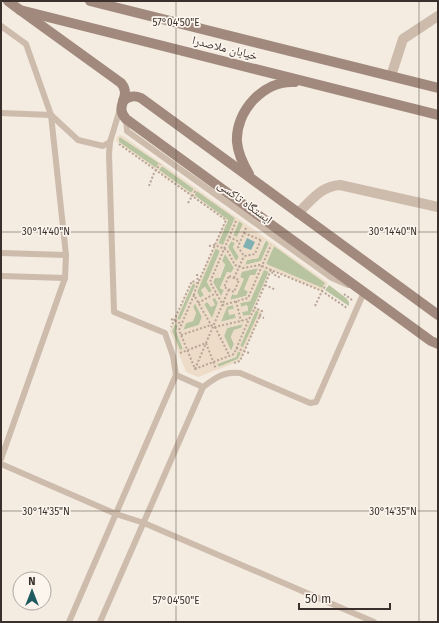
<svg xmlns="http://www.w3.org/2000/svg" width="439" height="623" viewBox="0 0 439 623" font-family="'Fira Sans','Noto Naskh Arabic',sans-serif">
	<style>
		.green { fill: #b8c4a0 }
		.plaza { fill: #ecdcc8; fill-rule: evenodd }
		.water { fill: #7fb0b2 }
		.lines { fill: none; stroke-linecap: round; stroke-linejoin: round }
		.path { stroke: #b9a596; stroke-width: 2; stroke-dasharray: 2 2; stroke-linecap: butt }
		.lane { stroke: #cdbbac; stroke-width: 6 }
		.street { stroke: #cdbbac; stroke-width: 10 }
		.secondary { stroke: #a18a7d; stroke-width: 10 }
		.ticks { fill: none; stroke: #3b302b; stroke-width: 1; stroke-opacity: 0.45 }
		.labels { text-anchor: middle; stroke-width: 3.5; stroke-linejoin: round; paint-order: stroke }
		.street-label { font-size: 12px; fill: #3b302b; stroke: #fbf5ee }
		.ticks-label { font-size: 10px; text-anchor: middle; fill: #3b302b; stroke: #fbf5ee; stroke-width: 3.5; stroke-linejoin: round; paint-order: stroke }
	</style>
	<rect width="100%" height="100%" fill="#f4ebe1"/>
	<g class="green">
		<path d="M120,137L159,163L156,168L119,142V138Z"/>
		<path d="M162,166L194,189L191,193L159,170Z"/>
		<path d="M197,191L235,218L223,246L218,244L228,220L194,195Z"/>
		<path d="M239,221L243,224L237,237L233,236Z"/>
		<path d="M266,240L269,243L261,261L245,265L247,260L258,258Z"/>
		<path d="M231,241L235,243L233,247L239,257L236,262L228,247Z"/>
		<path d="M274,246L326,283L322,288L266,264Z"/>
		<path d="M215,248L220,251L207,282L212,291L209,293L205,287L201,290L204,295L200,298L197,292Z"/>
		<path d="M225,253L234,268L231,273L227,272L220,288L224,290L221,297L213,282L215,278H220L225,265L222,261Z"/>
		<path d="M259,268L246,296L230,300L232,294L236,295L243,279L240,277L242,271Z"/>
		<path d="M264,269L269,271L250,315L243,316L242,312L248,310L247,305L241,307L240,303L250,301Z"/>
		<path d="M193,283L196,284L180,320L177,319Z"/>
		<path d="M329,285L346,298L349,302V306L325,290Z"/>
		<path d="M215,297L218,303L212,319L204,304L207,302L215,305L212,299Z"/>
		<path d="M195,303L202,317L199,325L183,330L186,323L193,321L196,313L193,307Z"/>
		<path d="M233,305L234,309L228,310L235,314L236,318L220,322L227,306Z"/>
		<path d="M256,310L259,312L244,348L240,346Z"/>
		<path d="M175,324L178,325L176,331L183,349L180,351L172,331Z"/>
		<path d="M243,324L241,328L234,330L231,337L234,344L231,351L224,336L227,328Z"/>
		<path d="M238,351L241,353L238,359L219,367L217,364L236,357Z"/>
	</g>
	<path class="plaza" d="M120,135L123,136L328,283L322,291L271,270L255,307L262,311L240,361L198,377L186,372L170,331L192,281L198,283L226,220L118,143L116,140L117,137ZM120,137L159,163L156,168L119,142V138ZM162,166L194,189L191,193L159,170ZM197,191L235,218L223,245L218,243L228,220L194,196ZM239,221L243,224L237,237L233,235ZM265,240L269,243L261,261L245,265L247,260L258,258ZM231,241L235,243L233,247L239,257L236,261L228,247ZM274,246L325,283L322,288L266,264ZM216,248L220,251L207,282L212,291L209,293L205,287L201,290L204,295L200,298L197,292ZM225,254L234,268L231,273L227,272L220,288L224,290L221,296L213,282L214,278H219L225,264L222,261ZM258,268L255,275H250L244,289L248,292L246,296L230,300L232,294L237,295L244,279L240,277L242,272ZM264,270L269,272L250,315L243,316L242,312L248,311L247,305L241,307L240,303L250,301ZM192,283L196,285L180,320L177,319ZM215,298L218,303L212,318L204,304L207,302L211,307L215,305L212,299ZM195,303L202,317L199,325L183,330L186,323L193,321L196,313L193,307ZM233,305L234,309L228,310L229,315L235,314L236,318L221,322L227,307ZM256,310L259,312L243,347L240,346ZM175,324L178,326L176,331L183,349L180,350L172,331ZM243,324L241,328L234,330L231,337L234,344L231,351L224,336L227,328ZM238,351L241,353L238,359L218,367L217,364L236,357Z"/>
	<path class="water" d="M247,238L255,242L251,250L243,247Z"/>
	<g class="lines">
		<g class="path">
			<path d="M119,144L226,220L198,283L192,281L171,327"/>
			<path d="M149,186L154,173L160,164"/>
			<path d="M188,203L196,190"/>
			<path d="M236,221L210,282L223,305L248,298L271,245"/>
			<path d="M246,228L238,247L244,256L255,254L261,239"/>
			<path d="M244,233L261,240"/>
			<path d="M229,237L240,242"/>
			<path d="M209,246L215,245L227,250L235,265L243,268L260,265L271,270L273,274L281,278"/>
			<path d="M197,274L198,283L195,291L194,295L211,325L215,327L249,319L255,308"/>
			<path d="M229,276L239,280L234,292L224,287Z"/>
			<path d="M234,278L244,256"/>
			<path d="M265,285L276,290"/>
			<path d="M344,294L352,300"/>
			<path d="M194,295L179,330L195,369L234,354L249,319"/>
			<path d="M236,301L241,321"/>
			<path d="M198,303L216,293"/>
			<path d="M315,306L322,291L347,308"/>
			<path d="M259,316L264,318"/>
			<path d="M171,319L182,324"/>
			<path d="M215,327L229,355"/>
			<path d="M181,335L211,325"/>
			<path d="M236,348L249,353"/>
			<path d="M180,353L206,343L216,369"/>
			<path d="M234,363L240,361L262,311L255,308L271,270L322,291L326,285"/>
			<path d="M195,369L229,289"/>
		</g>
		<g class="lane">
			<path d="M1,26L26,44L51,115L66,255L65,278L1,459"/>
			<path d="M120,109L110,142L109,154L114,312L165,333L173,356L176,375L203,387C215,378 224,371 240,373L310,403L316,402L364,292L362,291"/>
			<path d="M1,113L51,115L78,140L103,146L110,142"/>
			<path d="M126,119L127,131L332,278L348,285"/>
			<path d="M1,253L66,255"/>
			<path d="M1,276L65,278"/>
			<path d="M1,464L116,514L144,523L374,622"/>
			<path d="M69,622L176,375"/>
			<path d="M100,622L203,387"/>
		</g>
		<g class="street">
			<path d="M391,76L403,39L438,16"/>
			<path d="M298,213C311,201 321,186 340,185L438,207"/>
		</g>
		<g class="secondary">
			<path d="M8,1L20,10L438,115"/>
			<path d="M90,1L438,88"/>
			<path d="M20,10L121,83C133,97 113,105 126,119L431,341L438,344"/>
			<path d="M123,101C129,96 134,95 141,98L438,315"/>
			<path d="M249,174C243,164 238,154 237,142C235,111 264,80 295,82"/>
		</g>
	</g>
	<path class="ticks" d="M176,1V622M419,1V622M1,232H438M1,511H438"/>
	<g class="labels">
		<g class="street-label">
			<text transform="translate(225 48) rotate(14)" y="4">خیابان ملاصدرا</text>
			<text transform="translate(245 202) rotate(36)" y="4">ایستگاه تاکسی</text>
		</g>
	</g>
	<g class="ticks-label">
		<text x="176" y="26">57°04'50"E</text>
		<text x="46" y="235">30°14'40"N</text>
		<text x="393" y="235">30°14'40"N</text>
		<text x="46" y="515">30°14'35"N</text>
		<text x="393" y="515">30°14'35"N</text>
		<text x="176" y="604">57°04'50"E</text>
	</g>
	<rect width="439" height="623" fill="none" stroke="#3b302b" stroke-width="4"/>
	<g transform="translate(32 591)"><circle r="19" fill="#fbf5ee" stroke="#aea6a0"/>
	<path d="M0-3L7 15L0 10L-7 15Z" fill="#1f5a5e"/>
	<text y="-6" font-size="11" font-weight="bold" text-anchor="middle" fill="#3b302b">N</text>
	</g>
	<path d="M299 603v6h91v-6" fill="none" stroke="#3b302b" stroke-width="2"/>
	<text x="305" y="603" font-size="12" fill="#3b302b" stroke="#fbf5ee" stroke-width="3" paint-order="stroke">50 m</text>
</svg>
